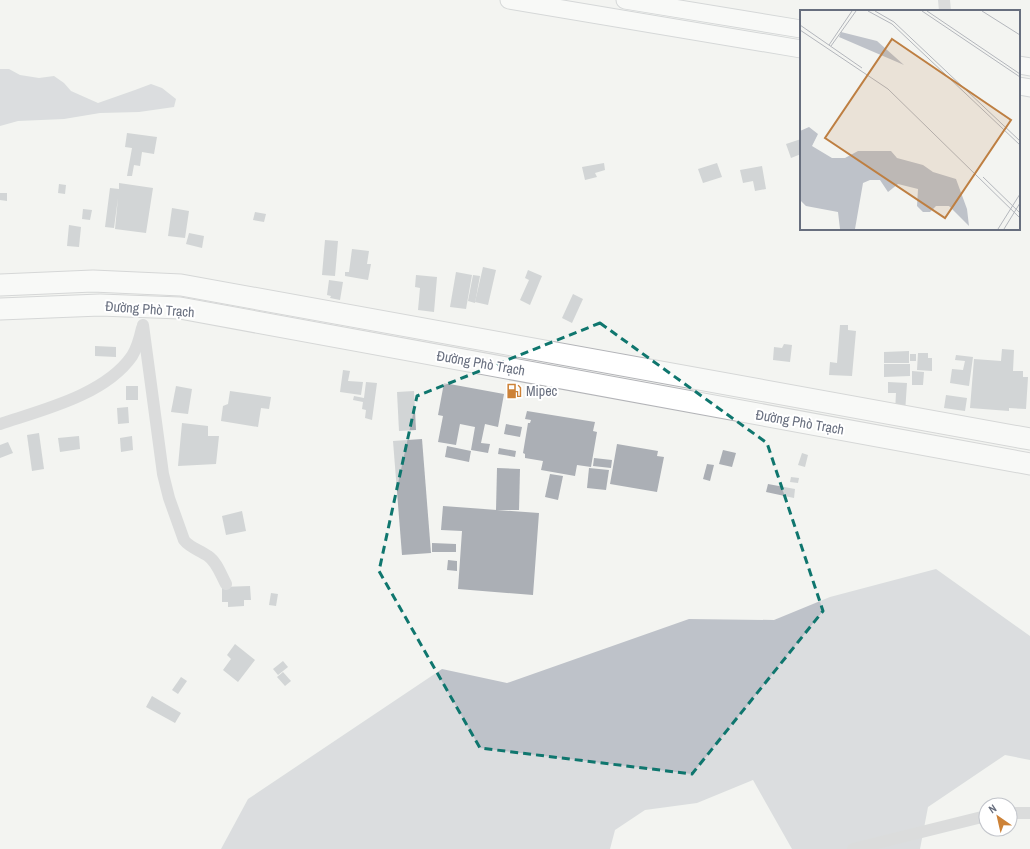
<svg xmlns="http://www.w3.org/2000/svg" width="1030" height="849" viewBox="0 0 1030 849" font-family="'Archivo Narrow',sans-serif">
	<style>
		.water { fill: #bec2c9 }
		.building { fill: #abafb5 }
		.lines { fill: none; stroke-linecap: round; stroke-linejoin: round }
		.secondary-casing { stroke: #b2b5ba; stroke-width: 19 }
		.highway-casing { stroke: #b3b4b8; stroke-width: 23 }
		.street { stroke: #bebfc4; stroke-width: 12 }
		.secondary { stroke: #fff; stroke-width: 17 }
		.highway { stroke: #fff; stroke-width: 21 }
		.marked { fill: none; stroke: #0f766e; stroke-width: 3; stroke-dasharray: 8 5; stroke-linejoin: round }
		.labels { text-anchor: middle; stroke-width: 4; stroke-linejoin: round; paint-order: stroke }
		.street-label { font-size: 14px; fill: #676e7e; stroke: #fff }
		.poi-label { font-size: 14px; fill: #676e7e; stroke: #fff; text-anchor: start }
		.inset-road { fill: none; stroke: #b3b6bc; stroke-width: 1 }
		.view { fill: #be7f42; fill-opacity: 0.15; stroke: #be7f42; stroke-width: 2 }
		.inset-edge { fill: none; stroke: #676e7e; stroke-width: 2 }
	</style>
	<rect width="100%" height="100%" fill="#f3f4f1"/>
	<g class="water">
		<path d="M0,69H9L20,75L39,78L54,76L64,83L71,91L98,103L135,90L151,84L162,88L176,99L174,107L139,112L100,113L64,119L18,121L0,126Z"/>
		<path d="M936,569L1030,636V760L1005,755L928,807L920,849H792L753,780L697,803L645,810L615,830L610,849H221L248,799L442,669L507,683L689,619L774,620L830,597Z"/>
	</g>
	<g class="building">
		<path d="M127,133L157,137L154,154L142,152L140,166L134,165L132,176H127L132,148L125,147Z"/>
		<path d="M801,139V154L791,158L786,144Z"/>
		<path d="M604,163L605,170L595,173L597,177L585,180L582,167Z"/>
		<path d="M717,163L722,177L703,183L698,169Z"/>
		<path d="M762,166L766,189L755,191L753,181L743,183L740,170Z"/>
		<path d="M119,183L153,188L146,233L115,229L118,198L114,228L105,227L110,188L119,189Z"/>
		<path d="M59,184L66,185L65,194L58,193Z"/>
		<path d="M0,193H7V201L0,200Z"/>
		<path d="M172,208L189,211L185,238L168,236Z"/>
		<path d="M83,209L92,210L90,220L82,219Z"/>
		<path d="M255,212L266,214L264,222L253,220Z"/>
		<path d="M69,225L81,227L79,247L67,246Z"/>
		<path d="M189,233L204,236L202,248L186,244Z"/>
		<path d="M325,240L338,241L335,276L322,275Z"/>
		<path d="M352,249L369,251L367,264H371L368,280L345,276V272H349Z"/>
		<path d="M483,267L496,270L488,305L475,302Z"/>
		<path d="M528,270L542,276L530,305L520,300L529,280L525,278Z"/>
		<path d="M456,272L472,275L466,309L450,307Z"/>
		<path d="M416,275L437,277L434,312L418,310L420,288L415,287Z"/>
		<path d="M473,275L480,276L475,303L468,301Z"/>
		<path d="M329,280L343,282L340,300L330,298L331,296L327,295Z"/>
		<path d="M573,294L583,299L572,323L562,318Z"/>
		<path d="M840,325H848V330L856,331L852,376L829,375L830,362L837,363Z"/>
		<path d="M784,344L792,345L790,362L773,360L774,347L782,348Z"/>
		<path d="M95,346L116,347V357L95,356Z"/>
		<path d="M1002,349L1014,350L1013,371H1023V377H1028L1026,409L1009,408V411L970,408L974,359L1001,361Z"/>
		<path d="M909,351V363H884V352Z"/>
		<path d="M918,353H928V358H932V371L917,370Z"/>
		<rect x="910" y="354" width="6" height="7"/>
		<path d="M956,355L973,357L969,386L950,383L952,369L963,370L965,361L955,360Z"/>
		<path d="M884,364H910V376L884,377Z"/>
		<path d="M343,370L350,371L348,381L363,382L361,395L340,392Z"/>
		<path d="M912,371L924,372L923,385H912Z"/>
		<path d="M366,382L377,383L372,420L365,418L366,410L362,409L363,402L353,400L354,396L364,398Z"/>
		<path d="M888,382L907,383L905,413L895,412L896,393H888Z"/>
		<path d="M444,383L504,394L498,427L485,424L481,443L490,444L488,453L471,450L475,427L460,424L456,445L438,442L443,416L438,415Z"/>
		<rect x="126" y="386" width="12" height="14"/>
		<path d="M176,386L192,389L188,414L171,412Z"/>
		<path d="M230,391L271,397L269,409L261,408L258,427L221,421L223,406L228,404Z"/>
		<path d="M414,391L416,430L399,431L397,392Z"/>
		<path d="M946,395L967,398L965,411L944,408Z"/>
		<path d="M128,407L129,423L118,424L117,408Z"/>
		<path d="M527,411L595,422L593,431L597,432L591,467L577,465L575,476L541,470L543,461L525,458V454L523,453L528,423H530L531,420L525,419Z"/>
		<path d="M182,423L208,426V436H219L216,464L178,466Z"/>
		<path d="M506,424L522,427L520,437L504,434Z"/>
		<path d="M39,433L44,469L32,471L27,435Z"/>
		<path d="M79,436L80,449L60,452L58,438Z"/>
		<path d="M132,436L133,450L121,452L120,438Z"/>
		<path d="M422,439L431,553L402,555L393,441Z"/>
		<path d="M8,442L13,453L0,458V445Z"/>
		<path d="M617,444L658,451L657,456L664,457L657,492L610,484Z"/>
		<path d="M447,446L471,451L469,462L445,457Z"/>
		<path d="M499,448L516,451L515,457L498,454Z"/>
		<path d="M723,450L736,453L732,467L719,464Z"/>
		<path d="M802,453L808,455L805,467L798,465Z"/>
		<path d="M594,458L612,460L611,468L593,466Z"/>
		<path d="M707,464L714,465L710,481L703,479Z"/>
		<path d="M497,468L520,469L519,510H496Z"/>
		<path d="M589,468L609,470L606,490L587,488Z"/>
		<path d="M550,474L563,476L558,500L545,497Z"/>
		<path d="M791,477L799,478L798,483L790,482Z"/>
		<path d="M768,484L795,489L794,498L766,492Z"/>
		<path d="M443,506L539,513L533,595L458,589L462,531L441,530Z"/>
		<path d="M242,511L246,531L226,535L222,516Z"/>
		<path d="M432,543L456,544V552H432Z"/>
		<path d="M448,560L457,561V571L447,570Z"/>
		<path d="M250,586L251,600H244V606L228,607V602H222V587Z"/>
		<path d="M271,593L278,594L276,606L269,605Z"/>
		<path d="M235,644L255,660L238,682L223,670L231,659L227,655Z"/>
		<path d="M283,661L288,667L278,675L273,669Z"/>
		<path d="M283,672L291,681L285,686L277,677Z"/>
		<path d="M181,677L187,681L178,694L172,690Z"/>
		<path d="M152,696L181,713L175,723L146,707Z"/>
	</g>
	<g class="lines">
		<g class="secondary-casing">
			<g id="secondary">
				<path d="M509,0L801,49"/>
				<path d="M625,0L801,29"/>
				<path d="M1019,65L1030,67"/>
				<path d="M1019,86L1030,88"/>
			</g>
		</g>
		<g class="highway-casing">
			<g id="highway">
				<path d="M0,285L93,281L181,285L1030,439"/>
				<path d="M0,309L100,305L180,308L1030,464"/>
			</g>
		</g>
		<g class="street">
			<path d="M944,0L945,11"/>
			<path d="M143,325L163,474L169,498L184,540C190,548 200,550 208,556C217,562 221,575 226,584"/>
			<path d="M0,424C42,410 105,395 132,356C137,348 140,337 142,328"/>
			<path d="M1010,813H1030"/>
			<path d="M853,849L986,816"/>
		</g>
		<use href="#secondary" class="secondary"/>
		<use href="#highway" class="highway"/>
	</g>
	<path d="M0 0H1030V849H0ZM600,323L767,443L823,611L692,774L480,748L379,571L417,396Z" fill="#f3f4f1" fill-opacity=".55" fill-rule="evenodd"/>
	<path class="marked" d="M600,323L767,443L823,611L692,774L480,748L379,571L417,396Z"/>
	<defs>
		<g id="fuel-bare" transform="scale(1.2)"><path d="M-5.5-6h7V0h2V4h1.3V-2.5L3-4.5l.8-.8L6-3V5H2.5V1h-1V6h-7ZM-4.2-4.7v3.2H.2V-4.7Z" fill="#cd8237" stroke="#fff" stroke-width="2.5" paint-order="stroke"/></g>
	</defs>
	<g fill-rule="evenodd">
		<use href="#fuel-bare" x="514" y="391"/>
	</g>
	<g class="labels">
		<g class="street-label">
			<text transform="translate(150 309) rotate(4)" y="5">Đường Phò Trạch</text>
			<text transform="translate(481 363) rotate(10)" y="5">Đường Phò Trạch</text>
			<text transform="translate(800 422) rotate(10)" y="5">Đường Phò Trạch</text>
		</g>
		<g class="poi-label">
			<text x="526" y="396">Mipec</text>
		</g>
	</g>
	<g transform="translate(800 10)">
		<rect width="220" height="220" fill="#f3f4f1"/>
		<path d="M41,22L77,31L104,55L39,27ZM9,117L18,124L12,136L32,148H45L58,141H91L97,148L123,155L133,162L156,169L167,199L169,216L149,196H136L130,202H123L117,196L118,179L98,174L88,182L80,170H70L63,173L55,219H40L38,202L6,196L0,190V121Z" fill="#bec2c9"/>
		<path class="inset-road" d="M68,1L92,14L220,135M75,1L94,12L220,131M122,1L220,67M127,1L220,64M182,1L220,25M0,15L62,58M0,20L88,79L220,208M29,35L52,1M31,36L56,1M183,167L220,203M198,219L220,184M204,219L220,193"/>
		<path class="view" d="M92,29L211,110L145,208L25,128Z"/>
		<rect width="220" height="220" class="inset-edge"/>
	</g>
	<g transform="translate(998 817) rotate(326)"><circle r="19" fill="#ffffff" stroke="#c2c5cb"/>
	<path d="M0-3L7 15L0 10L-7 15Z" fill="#cd8237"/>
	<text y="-6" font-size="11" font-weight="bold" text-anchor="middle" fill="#676e7e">N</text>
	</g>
</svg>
